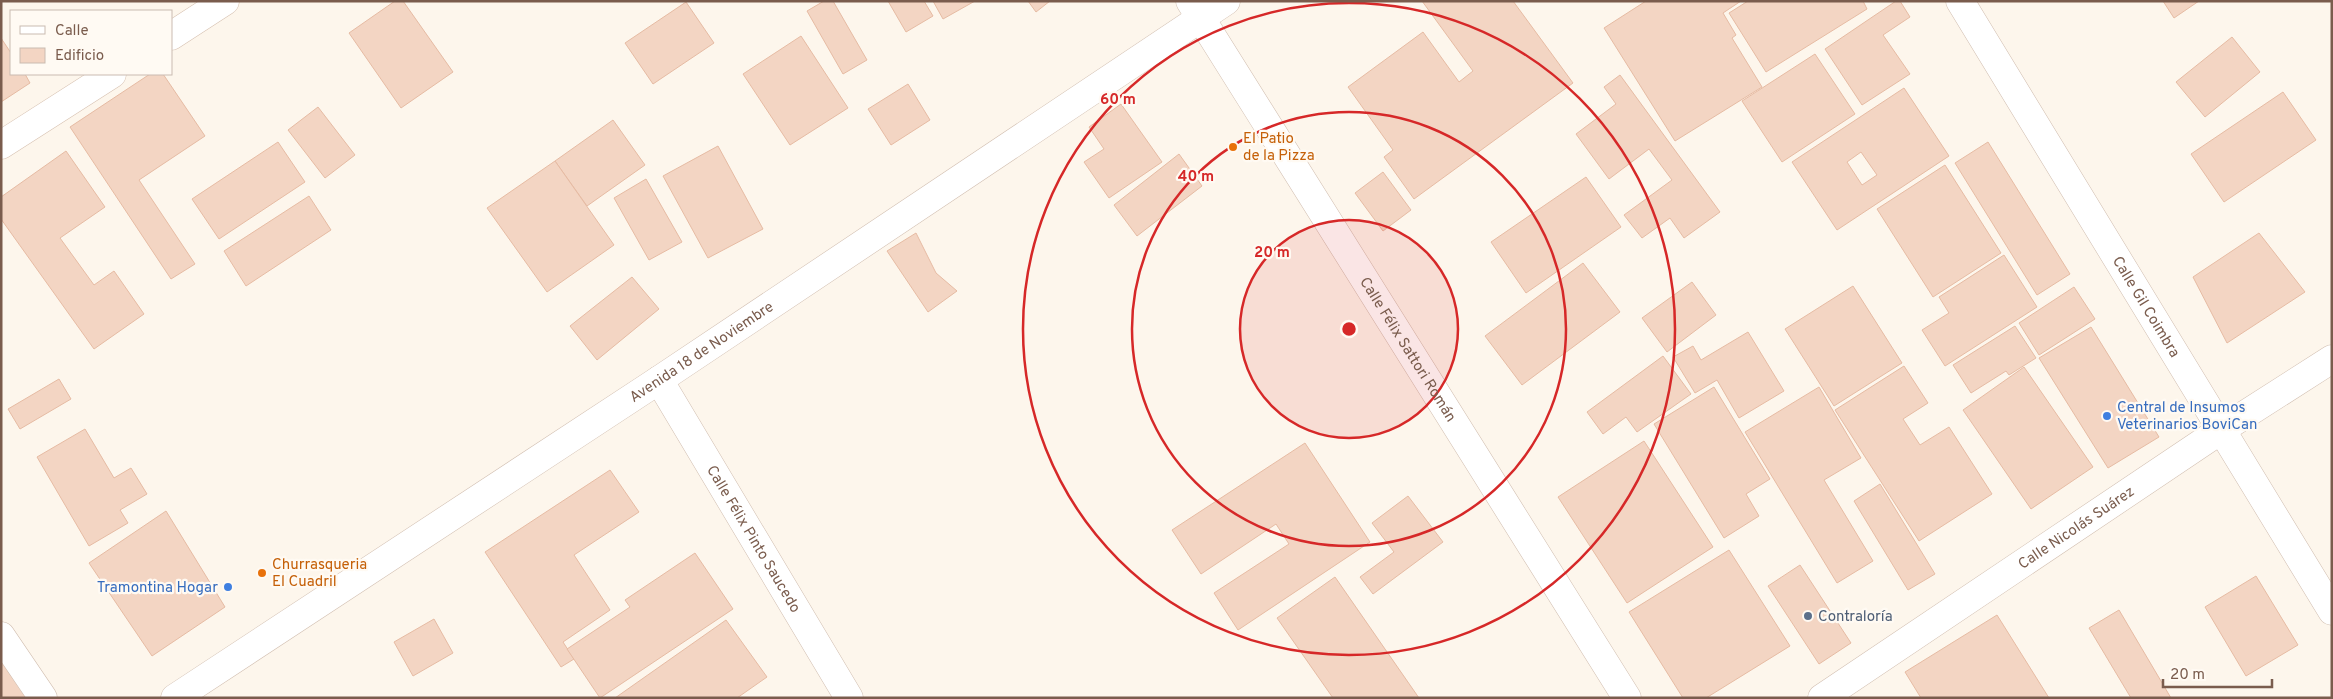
<svg xmlns="http://www.w3.org/2000/svg" width="2333" height="699" viewBox="0 0 2333 699" font-family="Overpass,sans-serif">
	<style>
		.building { fill: #f3d5c3; stroke: #e6bba3; fill-rule: evenodd }
		.lines { fill: none; stroke-linecap: round; stroke-linejoin: round }
		.minor-casing { stroke: #d1beb0; stroke-width: 29 }
		.tertiary-casing { stroke: #d1beb0; stroke-width: 29 }
		.secondary-casing { stroke: #d6c0b0; stroke-width: 29 }
		.minor { stroke: #fff; stroke-width: 28 }
		.tertiary { stroke: #fff; stroke-width: 28 }
		.secondary { stroke: #fff; stroke-width: 28 }
		.ring { fill: none; stroke: #d62828; stroke-width: 2.5 }
		.food-dot { fill: #e8710a; stroke: #fffaf3; stroke-width: 2 }
		.shop-dot { fill: #3f7fe0; stroke: #fffaf3; stroke-width: 2 }
		.service-dot { fill: #5c6f8a; stroke: #fffaf3; stroke-width: 2 }
		.labels { text-anchor: middle; stroke-width: 4.5; stroke-linejoin: round; paint-order: stroke }
		.food-label { font-size: 15px; fill: #c56008; stroke: #fffaf3; text-anchor: start }
		.street-label { font-size: 15px; fill: #7a5c4d; stroke: #fffaf3 }
		.shop-label { font-size: 15px; fill: #366cbe; stroke: #fffaf3; text-anchor: start }
		.service-label { font-size: 15px; fill: #4e5e75; stroke: #fffaf3; text-anchor: start }
		.centre { fill: #d62828; stroke: #fffaf3; stroke-width: 2.5 }
		.ring-label { font-size: 15px; text-anchor: middle; font-weight: bold; fill: #d62828; stroke: #fffaf3; stroke-width: 4.5; stroke-linejoin: round; paint-order: stroke }
	</style>
	<rect width="100%" height="100%" fill="#fdf6ec"/>
	<g class="building">
		<path d="M395,1H403L453,72L401,108L349,33Z"/>
		<path d="M824,1H833L867,60L843,74L807,11Z"/>
		<path d="M888,1H924L933,16L906,32Z"/>
		<path d="M933,1H975L943,19Z"/>
		<path d="M1028,1H1050L1036,12Z"/>
		<path d="M1422,1H1513L1573,83L1414,199L1384,157L1393,150L1348,87L1423,32L1459,82L1473,71Z"/>
		<path d="M1646,1H1741L1723,13L1736,35L1732,38L1762,87L1675,141L1604,28Z"/>
		<path d="M1748,1H1863L1867,9L1766,72L1729,13Z"/>
		<path d="M1896,1H1900L1910,17L1883,35L1910,74L1862,105L1825,49Z"/>
		<path d="M2163,1H2199L2174,18Z"/>
		<path d="M686,2L714,43L653,84L625,43Z"/>
		<path d="M801,36L848,108L790,145L743,74Z"/>
		<path d="M2232,37L2260,72L2205,117L2176,82Z"/>
		<path d="M1,38L11,53V74H25L30,83L1,102Z"/>
		<path d="M1815,54L1855,114L1782,162L1742,101Z"/>
		<path d="M150,74H163L205,136L139,180L195,264L171,279L70,127Z"/>
		<path d="M1620,75L1720,212L1684,238L1670,218L1642,238L1624,215L1672,180L1649,149L1609,179L1576,134L1616,104L1604,87Z"/>
		<path d="M908,84L930,120L891,145L868,109Z"/>
		<path d="M1904,88L1949,156L1837,230L1792,162ZM1861,152L1877,175L1862,185L1847,162Z"/>
		<path d="M2283,92L2316,140L2224,202L2191,154Z"/>
		<path d="M1121,104L1162,162L1109,198L1084,162L1104,149L1089,127Z"/>
		<path d="M318,107L355,155L325,178L288,130Z"/>
		<path d="M613,120L645,165L587,206L555,161Z"/>
		<path d="M278,142L305,182L219,239L192,199Z"/>
		<path d="M1988,142L2070,274L2037,295L1955,163Z"/>
		<path d="M718,146L763,229L708,258L663,176Z"/>
		<path d="M66,151L105,207L60,238L94,285L114,271L144,314L94,349L1,219V197Z"/>
		<path d="M1179,154L1202,186L1137,236L1114,205Z"/>
		<path d="M555,161L614,245L547,292L487,208Z"/>
		<path d="M1945,165L2001,253L1933,297L1877,209Z"/>
		<path d="M1383,172L1411,210L1383,231L1355,193Z"/>
		<path d="M1586,177L1621,227L1526,293L1491,242Z"/>
		<path d="M646,179L682,242L649,260L614,198Z"/>
		<path d="M309,196L331,230L246,286L224,251Z"/>
		<path d="M916,233L936,273L957,291L928,312L887,251Z"/>
		<path d="M2259,233L2305,292L2227,343L2193,277Z"/>
		<path d="M2004,255L2037,307L1945,366L1922,330L1949,313L1939,297Z"/>
		<path d="M1583,263L1620,312L1522,385L1485,336Z"/>
		<path d="M632,277L659,309L597,360L570,326Z"/>
		<path d="M1692,282L1716,315L1667,352L1642,318Z"/>
		<path d="M1853,286L1902,363L1834,406L1785,329Z"/>
		<path d="M2074,287L2095,319L2039,355L2019,323Z"/>
		<path d="M2015,326L2036,358L2009,375L2006,371L1971,393L1953,365Z"/>
		<path d="M2091,327L2159,437L2108,468L2039,358Z"/>
		<path d="M1748,332L1784,391L1739,418L1717,380L1695,393L1673,357L1693,346L1701,360Z"/>
		<path d="M1663,356L1691,394L1637,432L1626,417L1603,434L1587,412Z"/>
		<path d="M1904,366L1928,403L1903,419L1920,445L1949,427L1992,494L1919,541L1835,410Z"/>
		<path d="M2024,367L2093,467L2031,509L1963,410Z"/>
		<path d="M59,379L71,399L20,429L8,409Z"/>
		<path d="M1714,387L1770,479L1746,494L1759,516L1724,538L1654,424Z"/>
		<path d="M1819,387L1861,458L1824,480L1873,561L1837,583L1745,432Z"/>
		<path d="M85,429L114,478L131,468L147,494L120,510L128,523L89,546L37,457Z"/>
		<path d="M1644,441L1713,547L1627,603L1558,497Z"/>
		<path d="M1305,443L1370,542L1238,630L1214,593L1289,544L1276,524L1201,574L1172,530Z"/>
		<path d="M610,470L639,512L574,555L610,610L563,642L574,659L561,667L485,552Z"/>
		<path d="M1880,484L1935,574L1908,590L1854,501Z"/>
		<path d="M1408,496L1443,542L1373,594L1360,577L1394,552L1372,523Z"/>
		<path d="M166,511L225,607L152,656L89,563Z"/>
		<path d="M1729,550L1790,646L1706,698H1683L1629,612Z"/>
		<path d="M695,553L733,609L600,698L567,649L630,607L625,600Z"/>
		<path d="M1800,565L1851,643L1819,664L1768,586Z"/>
		<path d="M2256,576L2298,645L2246,676L2205,607Z"/>
		<path d="M1335,577L1419,698H1333L1277,618Z"/>
		<path d="M2119,610L2171,698H2131L2089,628Z"/>
		<path d="M1997,615L2049,698H1921L1905,672Z"/>
		<path d="M434,619L453,653L413,676L394,642Z"/>
		<path d="M726,620L767,677L737,698H615Z"/>
		<path d="M1,657L27,698H1Z"/>
	</g>
	<g class="lines">
		<g class="minor-casing">
			<g id="minor">
				<path id="s1" d="M1190,1L1627,698"/>
				<path id="s2" d="M659,380L849,698"/>
				<path d="M1,636L43,698"/>
				<path id="s3" d="M175,698L659,380L1226,1"/>
				<path id="s4" d="M1822,698L2221,430L2332,359"/>
			</g>
		</g>
		<g class="tertiary-casing">
			<g id="tertiary">
				<path id="s5" d="M1960,1L2332,611"/>
			</g>
		</g>
		<g class="secondary-casing">
			<g id="secondary">
				<path d="M171,36L225,1"/>
				<path d="M1,145L112,74"/>
			</g>
		</g>
		<use href="#minor" class="minor"/>
		<use href="#tertiary" class="tertiary"/>
		<use href="#secondary" class="secondary"/>
	</g>
	<circle cx="1349" cy="329" r="109" fill="#d62828" fill-opacity=".12"/>
	<g class="ring">
		<circle cx="1349" cy="329" r="109"/>
		<circle cx="1349" cy="329" r="217"/>
		<circle cx="1349" cy="329" r="326"/>
	</g>
	<g class="food-dot">
		<circle cx="1233" cy="147" r="5"/>
		<circle cx="262" cy="573" r="5"/>
	</g>
	<g class="shop-dot">
		<circle cx="2107" cy="416" r="5"/>
		<circle cx="228" cy="587" r="5"/>
	</g>
	<circle class="service-dot" cx="1808" cy="616" r="5"/>
	<g class="labels">
		<g class="food-label">
			<text x="1243" y="143">El Patio<tspan x="1243" dy="17">de la Pizza</tspan></text>
			<text x="272" y="569">Churrasqueria<tspan x="272" dy="17">El Cuadril</tspan></text>
		</g>
		<g class="street-label">
			<text dy="5" stroke="none"><textPath href="#s5" startOffset="358">Calle Gil Coimbra</textPath></text>
			<text dy="5" stroke="none"><textPath href="#s1" startOffset="411">Calle Félix Sattori Román</textPath></text>
			<text dy="5" stroke="none"><textPath href="#s3" startOffset="630">Avenida 18 de Noviembre</textPath></text>
			<text dy="5" stroke="none"><textPath href="#s4" startOffset="306">Calle Nicolás Suárez</textPath></text>
			<text dy="5" stroke="none"><textPath href="#s2" startOffset="185">Calle Félix Pinto Saucedo</textPath></text>
		</g>
		<g class="shop-label">
			<text x="2117" y="412">Central de Insumos<tspan x="2117" dy="17">Veterinarios BoviCan</tspan></text>
			<text x="218" y="592" text-anchor="end">Tramontina Hogar</text>
		</g>
		<g class="service-label">
			<text x="1818" y="621">Contraloría</text>
		</g>
	</g>
	<circle cx="1349" cy="329" r="8" class="centre"/>
	<g class="ring-label">
		<text x="1118" y="104">60 m</text>
		<text x="1196" y="181">40 m</text>
		<text x="1272" y="257">20 m</text>
	</g>
	<rect width="2333" height="699" fill="none" stroke="#7a5c4d" stroke-width="5"/>
	<rect x="10" y="10" width="162" height="65" fill="#fffaf3" stroke="#cabbb1"/>
	<rect x="20" y="26" width="25" height="8" fill="#ffffff" stroke="#cabbb1"/>
	<text x="55" y="35" font-size="15" fill="#7a5c4d">Calle</text>
	<rect x="20" y="48" width="25" height="15" fill="#f3d5c3" stroke="#cabbb1"/>
	<text x="55" y="60" font-size="15" fill="#7a5c4d">Edificio</text>
	<path d="M2163 679v8h109v-8" fill="none" stroke="#7a5c4d" stroke-width="2.5"/>
	<text x="2170" y="679" font-size="15" fill="#7a5c4d" stroke="#fffaf3" stroke-width="4" paint-order="stroke">20 m</text>
</svg>
